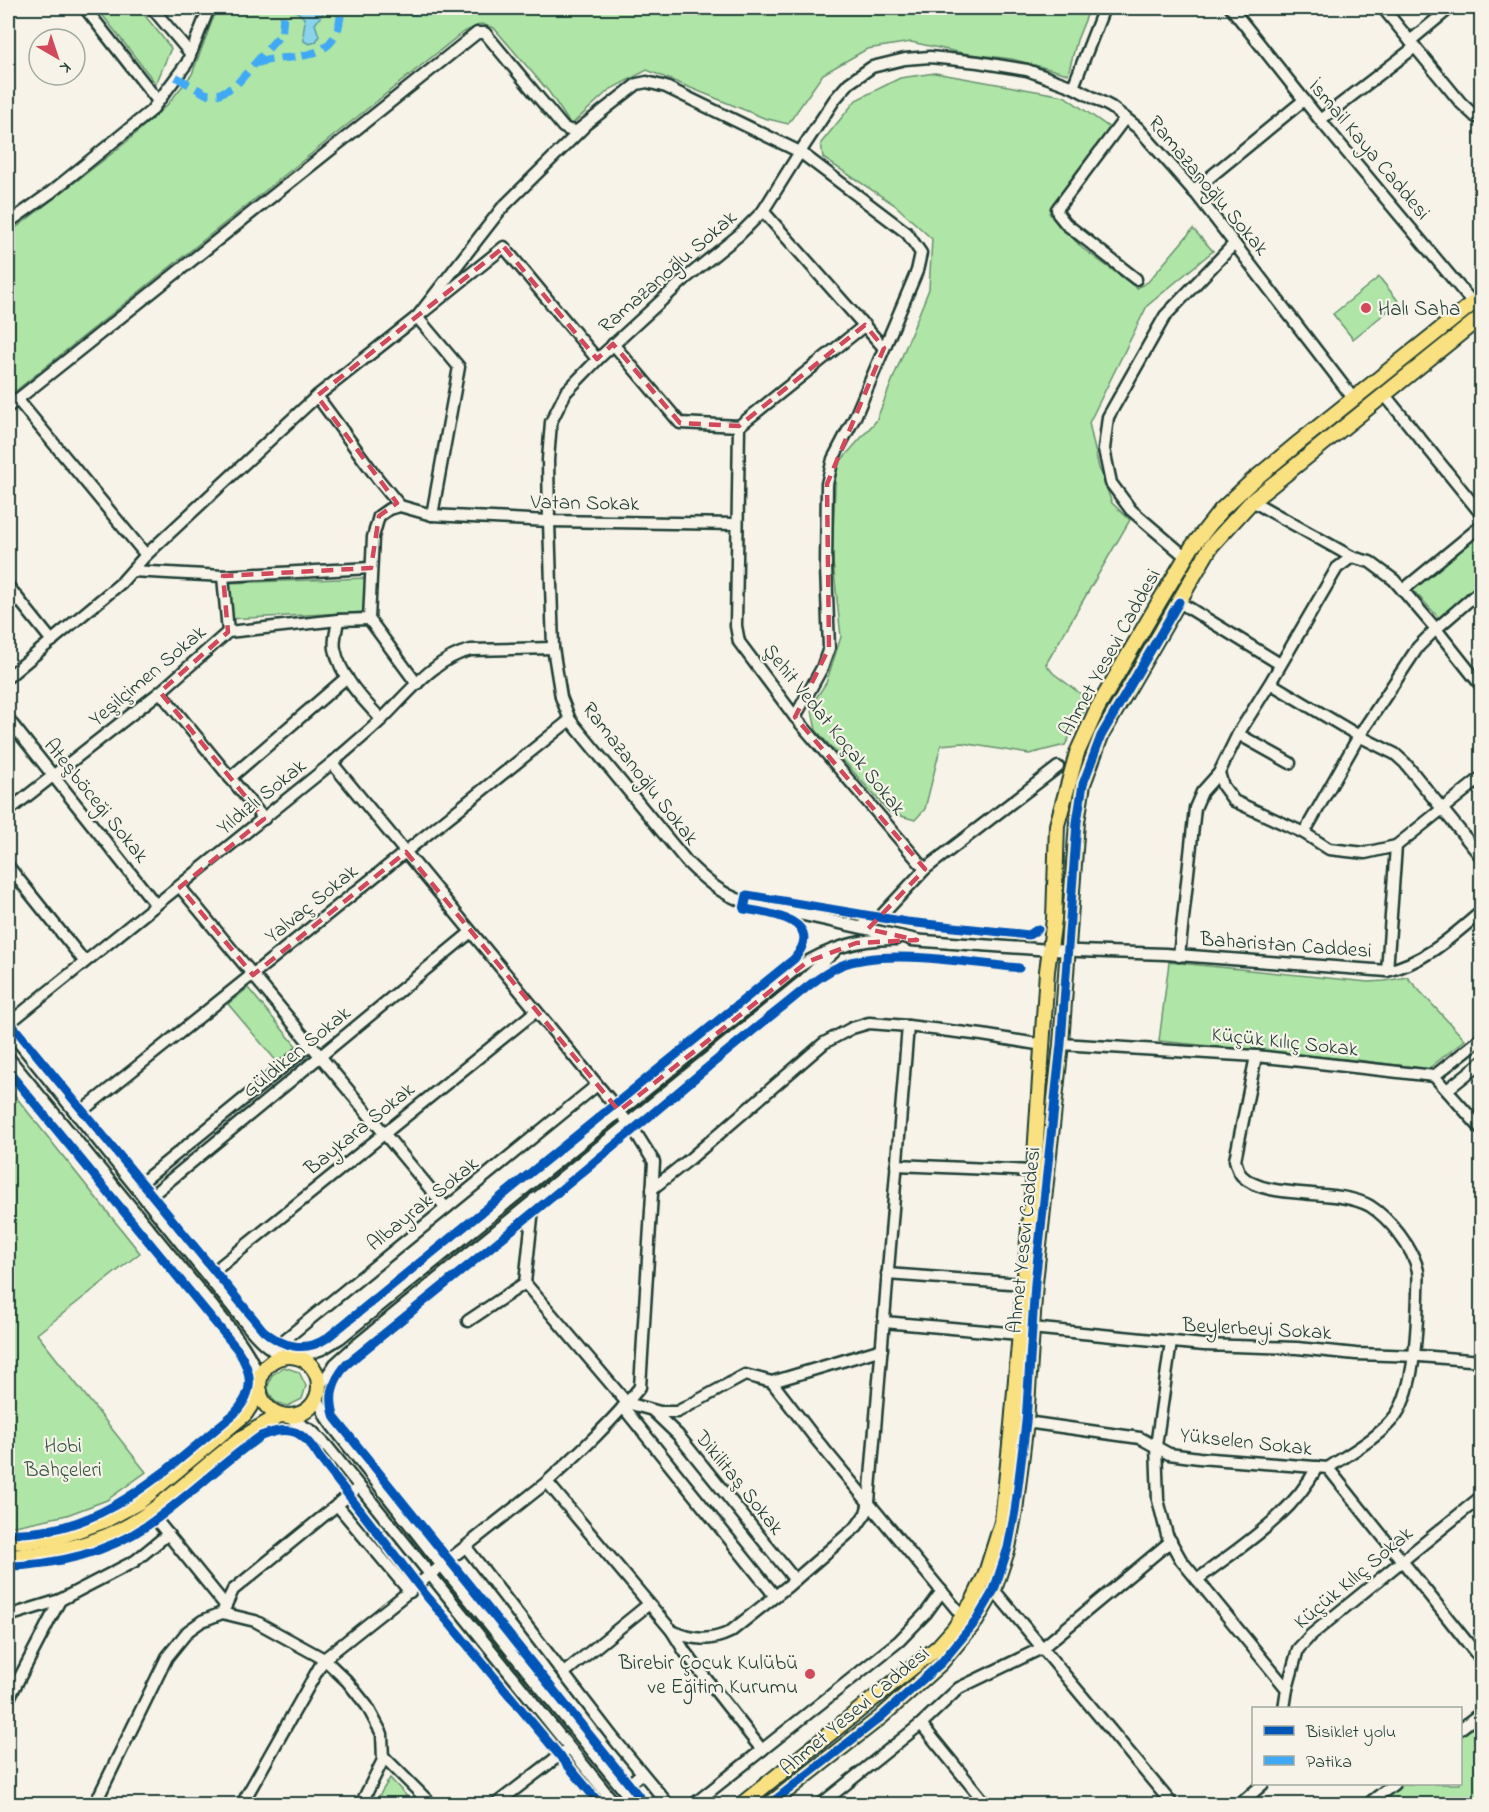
<svg xmlns="http://www.w3.org/2000/svg" width="1489" height="1812" viewBox="0 0 1489 1812" font-family="'Indie Flower',sans-serif">
	<style>
		.green { fill: #afe5a7; stroke: #67916e; stroke-width: 1.5 }
		.water { fill: #89d4ea; stroke: #5f98a1; stroke-width: 1.5 }
		.lines { fill: none; stroke-linecap: round; stroke-linejoin: round }
		.minor-casing { stroke: #1f3d34; stroke-width: 15 }
		.major-casing { stroke: #1f3d34; stroke-width: 18 }
		.minor { stroke: #f7f3e8; stroke-width: 10 }
		.major { stroke: #f9e181; stroke-width: 14 }
		.quiet { stroke: #3fa9f5; stroke-width: 8; stroke-dasharray: 15 8; stroke-linecap: butt }
		.cycleway-casing { stroke: #f7f3e8; stroke-width: 13 }
		.cycleway { stroke: #0057b8; stroke-width: 9 }
		.marked { fill: none; stroke: #d1495b; stroke-width: 4.5; stroke-dasharray: 12 8; stroke-linejoin: round }
		.poi-dot { fill: #d1495b; stroke: #f7f3e8; stroke-width: 2 }
		.labels { text-anchor: middle; stroke-width: 4.5; stroke-linejoin: round; paint-order: stroke }
		.street-label { font-size: 21px; fill: #1f3d34; stroke: #f7f3e8 }
		.poi-label { font-size: 21px; fill: #1f3d34; stroke: #f7f3e8; text-anchor: start }
		.park-label { font-size: 21px; fill: #355645; stroke: #f7f3e8 }
	</style>
	<rect width="100%" height="100%" fill="#f7f3e8"/>
	<filter id="ink" filterUnits="userSpaceOnUse"><feTurbulence type="fractalNoise" baseFrequency=".0167" numOctaves="2"/><feDisplacementMap in="SourceGraphic" scale="12" xChannelSelector="R" yChannelSelector="G"/><feConvolveMatrix kernelMatrix="1 2 1 2 8 2 1 2 1" color-interpolation-filters="sRGB"/></filter>
	<g filter="url(#ink)">
		<g class="green">
			<path d="M97,8H139L171,48L156,84Z"/>
			<path d="M217,8H1090L1077,40L1068,74L1012,59L962,53L911,42L867,49L823,74L788,124L764,118L647,70L609,90L571,125L549,92L494,28L481,24L462,33L8,397V234L123,145L167,105L192,74Z"/>
			<path d="M935,73L1064,96L1110,128L1049,213L1082,248L1137,288L1148,282L1193,229L1213,251L1147,306L1089,423L1099,468L1112,503L1130,520L1046,664L1053,673L1090,701L1065,745L1029,754L962,743L941,745L925,809L915,820L890,813L816,730L811,706L826,683L841,637L832,553L836,466L876,421L929,289L932,239L895,205L823,158L821,143L856,100L900,78Z"/>
			<path d="M1379,277L1399,302L1353,339L1333,314Z"/>
			<path d="M1481,533V582L1440,619L1413,590Z"/>
			<path d="M368,578L367,612L228,619L226,583Z"/>
			<path d="M1169,962L1368,982L1385,981L1407,977L1465,1040L1428,1069L1365,1061L1159,1041Z"/>
			<path d="M248,988L297,1047L278,1063L228,1004Z"/>
			<path d="M8,1087L140,1253L37,1334L146,1472L107,1500L67,1515L15,1526H8Z"/>
			<path d="M284,1367L299,1372L306,1386L302,1399L288,1406L275,1402L267,1389L272,1375Z"/>
			<path d="M1481,1719V1796L1471,1804H1376L1402,1784H1460L1461,1736Z"/>
			<path d="M390,1778L414,1804H374Z"/>
		</g>
		<path class="water" d="M291,8H318L324,12L315,24L319,36L316,42L309,44L304,41C300,19 315,23 291,8Z"/>
		<g class="lines">
			<g class="minor-casing">
				<g id="minor">
					<path d="M85,8L158,101"/>
					<path d="M152,8L190,53"/>
					<path d="M1231,8L1320,120L1477,308"/>
					<path d="M1383,8L1461,103L1476,117H1482"/>
					<path d="M1410,41L1450,8"/>
					<path d="M1073,87L1104,8"/>
					<path d="M1125,118L1057,209L1058,214L1066,224L1136,279"/>
					<path d="M1320,120L1415,47"/>
					<path d="M1193,191L1304,100"/>
					<path d="M763,211L884,348"/>
					<path d="M8,223L50,193L151,111L187,63L209,8"/>
					<path d="M613,344L680,423L739,426"/>
					<path d="M1384,394L1482,515"/>
					<path d="M317,396L378,479L400,506"/>
					<path d="M17,399L146,555"/>
					<path d="M8,407L477,33H485L490,39L563,127L569,130L577,131L637,84L647,82L666,87L800,152L907,233L921,253L917,271L855,417L833,459L827,484L826,567L829,648L822,668L795,717"/>
					<path d="M739,426L736,626L739,642L795,717L925,869"/>
					<path d="M739,426L865,325"/>
					<path d="M1252,501L1352,557"/>
					<path d="M432,515L459,367L417,317L504,247L597,359"/>
					<path d="M1186,557L1131,510L1111,483L1104,449L1108,417L1165,316L1234,244"/>
					<path d="M132,571L223,576L371,568"/>
					<path d="M223,576L228,632"/>
					<path d="M8,586L52,641"/>
					<path d="M1482,589L1436,629L1482,687"/>
					<path d="M1403,590L1482,525"/>
					<path d="M1179,602L1280,664"/>
					<path d="M8,607L18,599"/>
					<path d="M338,620C337,629 333,640 335,649C340,676 363,700 381,719"/>
					<path d="M8,677L121,583L146,555L317,396L417,317L502,208L583,128"/>
					<path d="M1270,683L1337,568L1352,557L1370,562L1394,580L1436,629L1418,647L1359,736L1304,833L1234,801L1223,786L1219,773L1238,734L1270,683L1359,736L1395,754L1405,763L1482,858"/>
					<path d="M417,684L369,619L373,537L379,516L389,509L400,506L432,515L549,521L737,524"/>
					<path d="M160,692L264,819"/>
					<path d="M8,719L156,905"/>
					<path d="M1238,734L1290,763"/>
					<path d="M230,778L347,677"/>
					<path d="M8,811L160,692L228,632L338,620L369,619"/>
					<path d="M1304,833L1329,849L1365,853L1396,846L1482,777"/>
					<path d="M8,866L84,961"/>
					<path d="M180,887L446,1208"/>
					<path d="M860,927L880,917L925,869L1058,767"/>
					<path d="M911,940L1050,950L1165,954L1387,971C1427,961 1451,937 1482,911"/>
					<path d="M917,940L745,902C721,894 705,880 687,862L570,720L561,697L553,648L549,521L548,460L551,422L566,392L600,357L686,278L739,235L763,211L800,152L835,99L849,83L872,67L905,59L930,57L978,62L1027,70L1073,87L1111,107L1138,128L1197,195L1353,398"/>
					<path d="M1179,956L1195,808L1202,792L1219,773"/>
					<path d="M1387,971L1396,846"/>
					<path d="M8,1024L332,763C348,749 365,735 381,720C407,695 434,658 471,650L553,648"/>
					<path d="M8,1029L251,1330C262,1343 271,1351 288,1357"/>
					<path d="M1061,1044L1256,1056L1434,1076L1482,1130"/>
					<path d="M1256,1056L1235,1160C1237,1166 1238,1172 1242,1176C1267,1201 1337,1187 1370,1206C1389,1218 1414,1249 1418,1271C1419,1278 1418,1287 1418,1294C1417,1328 1415,1387 1396,1415C1380,1437 1350,1453 1328,1468"/>
					<path d="M8,1057L214,1308C232,1331 251,1352 260,1381"/>
					<path d="M1434,1076L1482,1038"/>
					<path d="M1447,1090L1482,1062"/>
					<path d="M77,1115L570,720"/>
					<path d="M896,1165L1034,1171"/>
					<path d="M136,1187L311,1044"/>
					<path d="M652,1189L691,1158L824,1043L852,1028L869,1023L908,1026L982,1035L1043,1045"/>
					<path d="M146,1200L471,932"/>
					<path d="M887,1274L1023,1284"/>
					<path d="M208,1276L536,1011"/>
					<path d="M525,1283L627,1403"/>
					<path d="M468,1321L525,1283L534,1199"/>
					<path d="M884,1322L1019,1334"/>
					<path d="M1031,1328L1204,1345L1297,1348L1356,1354L1420,1356L1482,1361"/>
					<path d="M1171,1342L1156,1446L1158,1500L1167,1535L1181,1560L1287,1689"/>
					<path d="M272,1350L597,1085"/>
					<path d="M297,1358L322,1349L340,1338L797,968C826,949 861,938 896,939"/>
					<path d="M772,1382L815,1438L963,1617"/>
					<path d="M319,1387L335,1364L355,1346L805,979L834,952"/>
					<path d="M317,1397L326,1417L334,1428L442,1566L635,1804"/>
					<path d="M627,1403L660,1412H677L745,1375L772,1382L882,1349"/>
					<path d="M623,1407L775,1596"/>
					<path d="M653,1411L678,1435L795,1580"/>
					<path d="M286,1416L312,1431L326,1445L615,1804"/>
					<path d="M1026,1422L1140,1438L1169,1454L1199,1458L1328,1468L1482,1661"/>
					<path d="M547,1482L672,1631L685,1652L762,1750"/>
					<path d="M337,1505L410,1592"/>
					<path d="M150,1512L226,1606"/>
					<path d="M466,1547L614,1739L668,1804"/>
					<path d="M1197,1580C1239,1547 1292,1516 1317,1467"/>
					<path d="M994,1590L1172,1804"/>
					<path d="M222,1613L233,1590L359,1487"/>
					<path d="M8,1616L60,1600L135,1561L168,1534"/>
					<path d="M672,1631C692,1640 710,1642 730,1632L788,1586L857,1526L866,1513L869,1502L908,1026"/>
					<path d="M564,1673L649,1604"/>
					<path d="M8,1700L60,1600"/>
					<path d="M1284,1708L1287,1689L1298,1649L1311,1635L1482,1496"/>
					<path d="M921,1724L986,1804"/>
					<path d="M1460,1729L1482,1712"/>
					<path d="M383,1756L431,1804"/>
					<path d="M623,1789L642,1773"/>
					<path d="M95,1804L167,1657L188,1631L202,1621L222,1613L255,1621L324,1659L347,1681L367,1706L382,1734L383,1760L361,1804"/>
					<path d="M242,1804L324,1659L547,1482C580,1452 612,1422 640,1387L654,1162L634,1130L614,1105L332,763"/>
					<path d="M496,1804L569,1748"/>
					<path d="M694,1804L899,1641L926,1613L942,1591"/>
					<path d="M821,1804L921,1724L959,1688L1042,1648L1171,1541"/>
					<path d="M1240,1804L1263,1784"/>
					<path d="M1368,1804L1394,1784"/>
					<path d="M1479,1804L1482,1802"/>
				</g>
			</g>
			<g class="major-casing">
				<g id="major">
					<circle cx="289" cy="1386" r="30"/>
					<path d="M8,1541L24,1542L59,1537L104,1521L139,1502L245,1414L260,1391"/>
					<path d="M8,1557C41,1555 75,1549 107,1536C157,1516 194,1473 237,1442C251,1432 266,1423 280,1415"/>
					<path d="M742,1804L938,1647L954,1629L973,1601L985,1576L1002,1522L1012,1425L1034,1171L1047,971L1054,919L1057,825L1077,753L1097,709L1159,602L1192,547L1221,510L1251,482L1297,444L1482,296"/>
					<path d="M770,1804L881,1717L941,1663L976,1621L994,1590L1008,1548L1015,1511L1026,1422L1035,1283L1061,1044L1077,822L1083,784L1101,736L1211,546L1252,501L1482,316"/>
				</g>
			</g>
			<use href="#minor" class="minor"/>
			<use href="#major" class="major"/>
			<g class="quiet">
				<path d="M403,8C413,14 430,13 441,8"/>
				<path d="M257,63C281,54 320,63 335,36C340,27 340,17 342,8"/>
				<path d="M176,77L206,94H219L235,86L282,33L284,8"/>
			</g>
			<g class="cycleway-casing">
				<g id="cycleway">
					<path d="M8,1020L263,1330C282,1347 305,1353 327,1338L794,959C827,920 769,913 744,909L747,895L907,922L1029,935L1038,929"/>
					<path d="M8,1071L237,1349C253,1373 255,1392 234,1414C166,1469 102,1537 8,1533"/>
					<path d="M8,1566C56,1565 107,1553 148,1525C187,1498 222,1463 261,1436C291,1424 303,1431 319,1457L425,1594L600,1804"/>
					<path d="M645,1804L335,1418C328,1396 332,1382 346,1365C450,1280 555,1196 658,1109C698,1075 739,1041 781,1008C799,994 818,976 840,966C882,947 972,963 1019,968"/>
					<path d="M770,1804L881,1717L941,1663L976,1621L994,1590L1008,1548L1015,1511L1026,1422L1035,1283L1061,1044L1077,822L1083,784L1101,736L1179,602"/>
				</g>
			</g>
			<use href="#cycleway" class="cycleway"/>
		</g>
	</g>
	<path class="marked" d="M504,247L597,359L613,344L680,423L739,426L865,325L884,348L827,484L829,648L795,717L925,869L868,929L917,940L856,943L807,962L619,1111L406,852L253,975L180,887L264,819L160,692L228,632L223,576L371,568L379,516L397,503L317,396Z"/>
	<g class="poi-dot">
		<circle cx="1366" cy="308" r="6"/>
		<circle cx="810" cy="1674" r="6"/>
	</g>
	<g class="labels">
		<g class="street-label">
			<text transform="translate(1370 149) rotate(50)" y="7">İsmail Kaya Caddesi</text>
			<text transform="translate(1209 185) rotate(50)" y="7">Ramazanoğlu Sokak</text>
			<text transform="translate(667 271) rotate(-41)" y="7">Ramazanoğlu Sokak</text>
			<text transform="translate(585 502) rotate(1)" y="7">Vatan Sokak</text>
			<text transform="translate(1109 652) rotate(-61)" y="7">Ahmet Yesevi Caddesi</text>
			<text transform="translate(147 675) rotate(-40)" y="7">Yeşilçimen Sokak</text>
			<text transform="translate(835 729) rotate(51)" y="7">Şehit Vedat Koçak Sokak</text>
			<text transform="translate(641 773) rotate(52)" y="7">Ramazanoğlu Sokak</text>
			<text transform="translate(261 796) rotate(-39)" y="7">Yıldızlı Sokak</text>
			<text transform="translate(97 800) rotate(51)" y="7">Ateşböceği Sokak</text>
			<text transform="translate(311 903) rotate(-39)" y="7">Yalvaç Sokak</text>
			<text transform="translate(1286 944) rotate(4)" y="7">Baharistan Caddesi</text>
			<text transform="translate(1285 1041) rotate(6)" y="7">Küçük Kılıç Sokak</text>
			<text transform="translate(296 1051) rotate(-39)" y="7">Güldiken Sokak</text>
			<text transform="translate(359 1128) rotate(-39)" y="7">Baykara Sokak</text>
			<text transform="translate(422 1203) rotate(-39)" y="7">Albayrak Sokak</text>
			<text transform="translate(1023 1240) rotate(-84)" y="7">Ahmet Yesevi Caddesi</text>
			<text transform="translate(1257 1328) rotate(3)" y="7">Beylerbeyi Sokak</text>
			<text transform="translate(1246 1441) rotate(6)" y="7">Yükselen Sokak</text>
			<text transform="translate(740 1482) rotate(51)" y="7">Dikilitaş Sokak</text>
			<text transform="translate(1353 1577) rotate(-40)" y="7">Küçük Kılıç Sokak</text>
			<text transform="translate(854 1710) rotate(-40)" y="7">Ahmet Yesevi Caddesi</text>
		</g>
		<g class="poi-label">
			<text x="1378" y="315">Halı Saha</text>
			<text x="798" y="1669" text-anchor="end">Birebir Çocuk Kulübü<tspan x="798" dy="24">ve Eğitim Kurumu</tspan></text>
		</g>
		<g class="park-label">
			<text x="63" y="1452">Hobi<tspan x="63" dy="24">Bahçeleri</tspan></text>
		</g>
	</g>
	<rect width="1489" height="1812" fill="none" stroke="#f7f3e8" stroke-width="30"/>
	<rect x="15" y="15" width="1459" height="1782" fill="none" stroke="#1f3d34" stroke-width="2" filter="url(#ink)"/>
	<rect x="1252" y="1707" width="210" height="78" fill="#f7f3e8" stroke="#a1aaa0" stroke-width="1.5"/>
	<rect x="1264" y="1726" width="30" height="9" fill="#0057b8" stroke="#a1aaa0" stroke-width="1.5"/>
	<text x="1306" y="1737" font-size="18" fill="#1f3d34">Bisiklet yolu</text>
	<rect x="1264" y="1756" width="30" height="9" fill="#3fa9f5" stroke="#a1aaa0" stroke-width="1.5"/>
	<text x="1306" y="1767" font-size="18" fill="#1f3d34">Patika</text>
	<g transform="translate(57 57) rotate(141)"><circle r="28" fill="#f7f3e8" stroke="#a1aaa0" stroke-width="1.5"/>
	<path d="M0-4.5L10 22L0 15L-10 22Z" fill="#d1495b"/>
	<text y="-9" font-size="16" font-weight="bold" text-anchor="middle" fill="#1f3d34">K</text>
	</g>
</svg>
